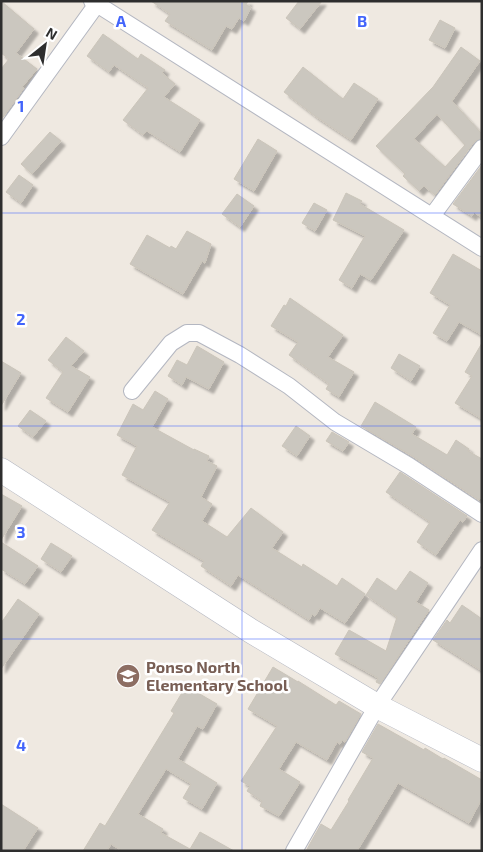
<svg xmlns="http://www.w3.org/2000/svg" width="483" height="852" viewBox="0 0 483 852" font-family="'Exo 2',sans-serif">
	<style>
		.building { fill: #cbc7bf; stroke: #cbc5ba; fill-rule: evenodd; filter: url(#shadow) }
		.lines { fill: none; stroke-linecap: round; stroke-linejoin: round }
		.street-casing { stroke: #b4b7c1; stroke-width: 18 }
		.secondary-casing { stroke: #b4b7c1; stroke-width: 25 }
		.street { stroke: #fff; stroke-width: 16 }
		.secondary { stroke: #fff; stroke-width: 24 }
		.grid { fill: none; stroke: #4264fb; stroke-width: 1; stroke-opacity: 0.55 }
		.labels { text-anchor: middle; stroke-width: 5; stroke-linejoin: round; paint-order: stroke }
		.education-label { font-size: 16px; font-weight: bold; fill: #785e54; stroke: #fff; text-anchor: start }
		.grid-label { font-size: 16px; text-anchor: middle; font-weight: bold; fill: #4264fb; stroke: #fff; stroke-width: 5; stroke-linejoin: round; paint-order: stroke }
	</style>
	<defs>
		<filter id="shadow"><feDropShadow dx="4.5" dy="4.5" stdDeviation="1" flood-color="#0004"/></filter>
	</defs>
	<rect width="100%" height="100%" fill="#efe9e1"/>
	<g class="building">
		<path d="M1,1L34,29L16,53L37,69L22,87L24,88L1,120V69L9,59L1,53Z"/>
		<path d="M151,1H248L246,5L251,7L244,21L239,18L232,29L226,26L212,50L165,21L170,14Z"/>
		<path d="M299,1H322L300,29L286,18Z"/>
		<path d="M440,20L455,28L445,48L429,40Z"/>
		<path d="M103,34L138,59L141,54L165,70L162,73L175,84L164,97L200,120L180,152L147,131L143,135L123,120L148,88L114,65L109,72L87,56Z"/>
		<path d="M461,47L480,61L452,101L482,134V138L474,142L435,195L424,186L419,191L403,176L405,174L376,146L433,87ZM437,114L465,145L445,167L414,139Z"/>
		<path d="M303,67L343,99L354,83L378,99L351,140L315,116L284,92Z"/>
		<path d="M50,132L61,141L32,174L21,164Z"/>
		<path d="M258,139L277,151L254,191L234,179Z"/>
		<path d="M482,165V218L474,212L472,216L453,204Z"/>
		<path d="M19,175L33,185L21,203L6,192Z"/>
		<path d="M346,193L362,201L360,204L404,230L371,280L360,274L352,288L339,280L365,236L333,220Z"/>
		<path d="M237,194L254,206L240,227L222,214Z"/>
		<path d="M314,203L327,210L315,231L302,223Z"/>
		<path d="M187,231L211,244L205,263L202,261L183,294L130,264L147,235L170,248L171,246L176,249Z"/>
		<path d="M453,254L482,271V335L459,322L447,341L433,333L450,305L430,293Z"/>
		<path d="M290,298L343,335L328,357L354,372L339,397L326,389L329,384L289,355L298,342L271,326L284,305L286,306Z"/>
		<path d="M66,337L84,351L71,366L90,377L68,412L46,398L63,372L48,360Z"/>
		<path d="M482,343V419L455,403L472,376L465,372Z"/>
		<path d="M197,346L224,362L209,389L186,377L182,385L168,376L177,360L187,365Z"/>
		<path d="M399,354L420,366L411,381L391,368Z"/>
		<path d="M1,361L21,373L1,406Z"/>
		<path d="M155,391L168,399L152,427L194,450V449L209,456L207,461L217,466L201,497L212,504L202,521L227,537L251,508L283,532L272,548L302,567L303,564L337,586L342,578L365,594L345,623L320,608L315,616L312,614L309,620L238,575L231,586L201,566L204,561L152,530L170,502L122,475L137,446L117,435L133,404L143,410Z"/>
		<path d="M375,402L416,427L412,434L447,455L456,440L469,449L468,451L482,459V495L479,500L414,457L361,426Z"/>
		<path d="M30,410L46,421L33,437L18,426Z"/>
		<path d="M296,426L310,436L297,456L282,446Z"/>
		<path d="M332,432L349,442L343,451L326,441Z"/>
		<path d="M400,472L467,516L463,522L460,520L436,555L417,542L430,522L386,492Z"/>
		<path d="M1,494L22,506L1,540Z"/>
		<path d="M1,542L38,566L25,584L1,569Z"/>
		<path d="M51,543L72,556L61,572L41,559Z"/>
		<path d="M410,571L428,583L416,602L429,610L380,684L376,682L378,678L335,654L349,630L386,651L397,617L366,595L377,578L396,591Z"/>
		<path d="M18,599L39,614L1,669V623Z"/>
		<path d="M462,605L482,619V671L433,640L447,620L450,623Z"/>
		<path d="M273,667L298,682V681L336,705L339,701L361,714L345,742L342,740L340,744L337,742L327,760L296,742L279,769L300,782L279,816L260,806L262,801L247,791L250,786L241,781L277,726L248,709Z"/>
		<path d="M186,686L217,704L203,729L197,726L178,759L217,783L202,809L183,798L191,784L166,769L138,814L163,829L161,833L190,849L200,832L234,851H122L111,844L107,851H83L100,823L105,826L174,713L171,711Z"/>
		<path d="M378,724L424,750L425,748L443,759L444,758L482,780V798L469,823L398,783L357,851H306L321,824L331,830L349,801L348,800L373,758L362,752Z"/>
		<path d="M1,804L38,828L23,851H1Z"/>
	</g>
	<g class="lines">
		<g class="street-casing">
			<g id="street">
				<path d="M92,1L482,248"/>
				<path d="M1,137L97,4"/>
				<path d="M432,216L482,148"/>
				<path d="M132,391L171,343L187,333H199L240,355L289,386L335,422L409,466L482,514"/>
				<path d="M294,851L377,706L482,550"/>
			</g>
		</g>
		<g class="secondary-casing">
			<path id="secondary" d="M1,470L251,631L377,706L482,760"/>
		</g>
		<use href="#street" class="street"/>
		<use href="#secondary" class="secondary"/>
	</g>
	<path class="grid" d="M242,1V851M1,213H482M1,426H482M1,639H482"/>
	<defs>
		<g id="school-disc" transform="scale(1.25)"><circle r="9.5" fill="#8d6e63" stroke="#fff"/><path d="M0-5L7-2L0 1L-7-2ZM-4 1L0 2.5L4 1V4Q0 6-4 4Z" fill="#fff"/></g>
	</defs>
	<g fill-rule="evenodd">
		<use href="#school-disc" x="128" y="676"/>
	</g>
	<g class="labels">
		<g class="education-label">
			<text x="146" y="673">Ponso North<tspan x="146" dy="18">Elementary School</tspan></text>
		</g>
	</g>
	<g class="grid-label">
		<text x="121" y="27">A</text>
		<text x="362" y="27">B</text>
		<text x="21" y="112">1</text>
		<text x="21" y="325">2</text>
		<text x="21" y="538">3</text>
		<text x="21" y="751">4</text>
	</g>
	<rect width="483" height="852" fill="none" stroke="#2e2e2e" stroke-width="5"/>
	<g transform="translate(45 45) rotate(30)" stroke="#ffffff" stroke-width="4" paint-order="stroke">
	<path d="M0-4L9 19L0 12L-9 19Z" fill="#2e2e2e"/>
	<text y="-8" font-size="14" font-weight="bold" text-anchor="middle" fill="#2e2e2e">N</text>
	</g>
</svg>
